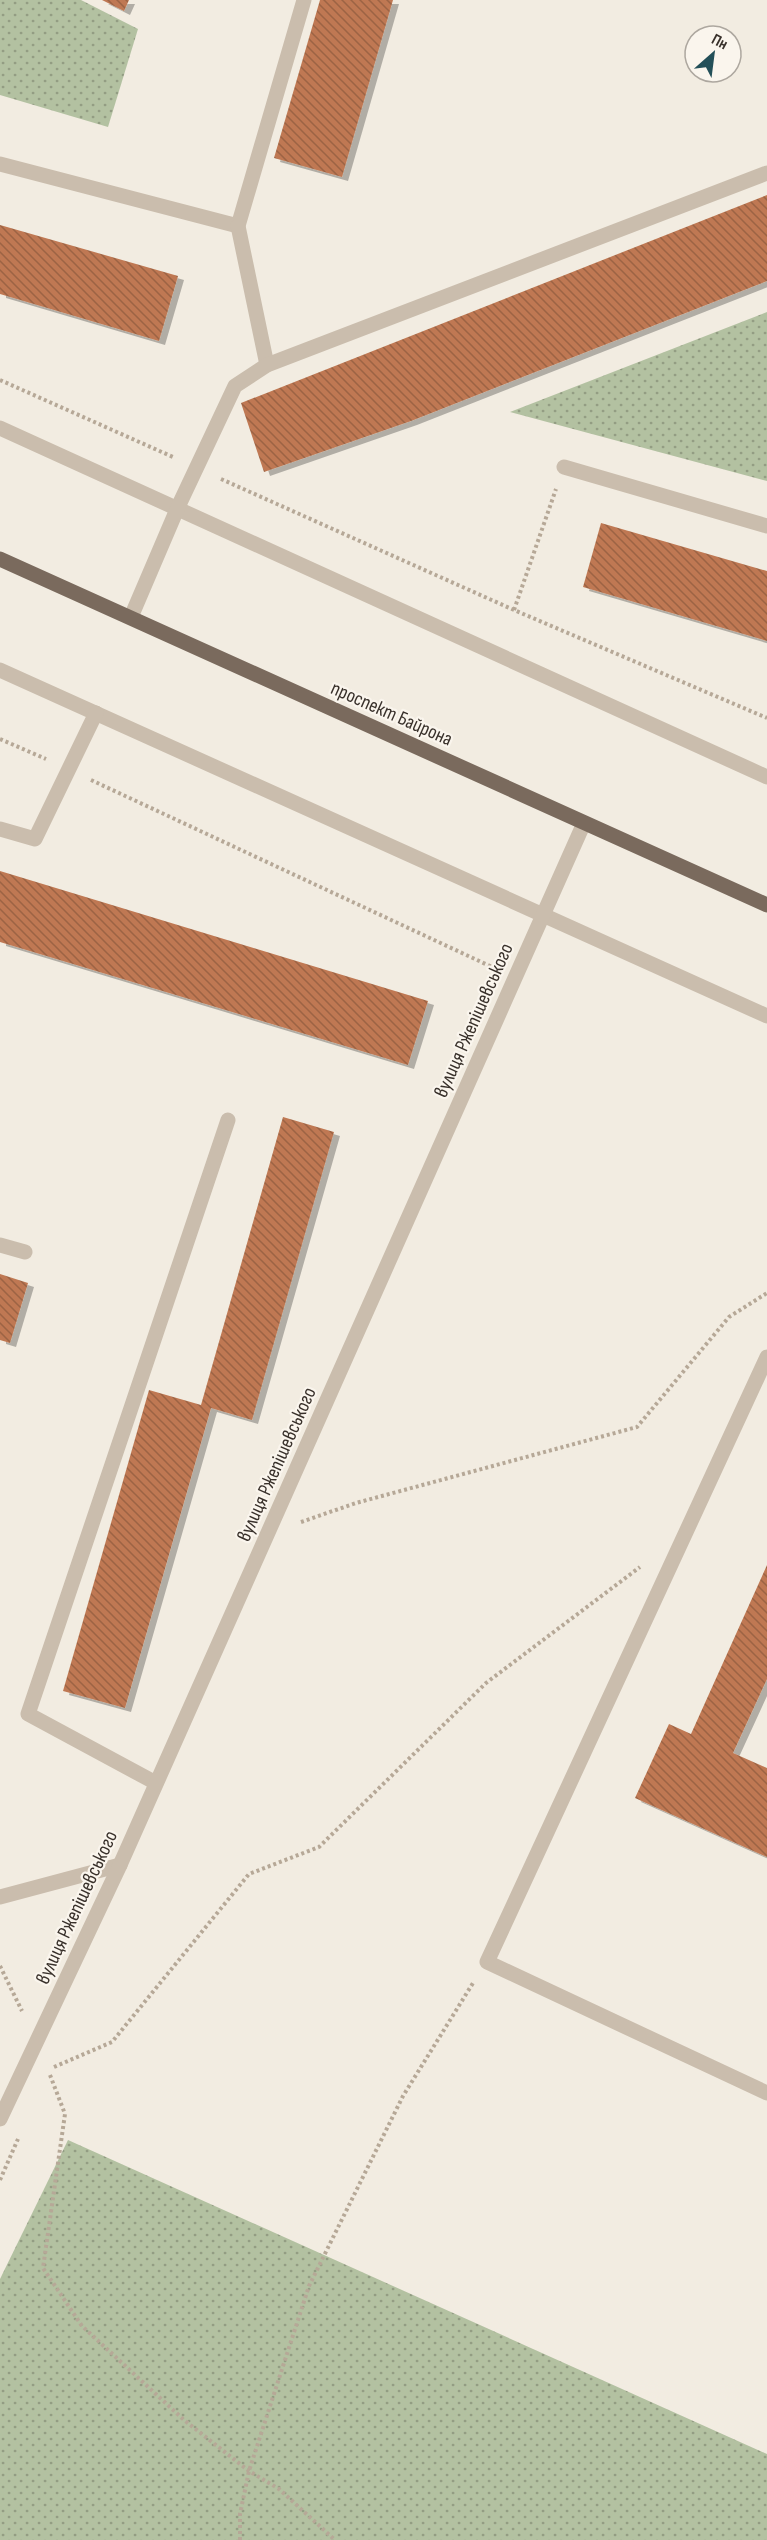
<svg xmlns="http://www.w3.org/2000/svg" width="767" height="2540" viewBox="0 0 767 2540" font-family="'Sofia Sans Condensed',sans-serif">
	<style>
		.grass { fill: url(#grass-dots) }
		.building { fill: url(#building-back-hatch); filter: url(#shadow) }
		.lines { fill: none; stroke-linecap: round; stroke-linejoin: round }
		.path { stroke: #b6a897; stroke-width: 4; stroke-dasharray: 3 3; stroke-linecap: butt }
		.lane { stroke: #cabdad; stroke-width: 15 }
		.street { stroke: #cabdad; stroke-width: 15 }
		.primary { stroke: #7a6a5d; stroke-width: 15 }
		.labels { text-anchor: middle; stroke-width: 4.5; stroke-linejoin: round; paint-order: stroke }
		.street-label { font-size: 20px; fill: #39312b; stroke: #faf5ed }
	</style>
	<defs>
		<pattern id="grass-dots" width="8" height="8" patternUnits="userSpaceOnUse" patternTransform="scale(1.5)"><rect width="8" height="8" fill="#b3c1a1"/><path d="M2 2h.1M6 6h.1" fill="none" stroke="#939d83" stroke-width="1.8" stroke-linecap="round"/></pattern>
		<pattern id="building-back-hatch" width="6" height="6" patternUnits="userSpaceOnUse" patternTransform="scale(1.5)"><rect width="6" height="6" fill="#bf7852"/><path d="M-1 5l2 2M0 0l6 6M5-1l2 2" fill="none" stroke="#9c6344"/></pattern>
		<filter id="shadow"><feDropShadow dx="6" dy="4" stdDeviation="0" flood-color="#0004"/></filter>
	</defs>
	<rect width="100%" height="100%" fill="#f2ece1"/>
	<g class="grass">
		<path d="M0,0H81L138,29L108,127L0,95Z"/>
		<path d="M767,312V481L510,412Z"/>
		<path d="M68,2140L767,2454V2540H0V2279Z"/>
	</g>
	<g class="building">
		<path d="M102,0H129L124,11Z"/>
		<path d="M320,0H393L342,177L274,158Z"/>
		<path d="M767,195V281L411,421L264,472L241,403Z"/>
		<path d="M0,225L178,276L159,341L0,294Z"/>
		<path d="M601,523L767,571V641L583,587Z"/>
		<path d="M0,871L428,1001L408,1065L0,942Z"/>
		<path d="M283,1117L334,1132L252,1420L211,1408L125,1708L63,1691L149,1390L201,1405Z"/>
		<path d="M0,1274L28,1283L10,1343L0,1340Z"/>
		<path d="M767,1565V1679L733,1753L767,1768V1857L635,1798L669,1724L691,1734Z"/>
	</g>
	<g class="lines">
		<g class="path">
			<path d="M0,380L173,457"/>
			<path d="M221,479L514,610L767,718"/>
			<path d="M514,610L556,489"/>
			<path d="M0,739L46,759"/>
			<path d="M91,780L492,967"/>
			<path d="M301,1522L356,1503L637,1427L729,1317L767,1293"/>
			<path d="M0,1966L22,2011"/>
			<path d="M54,2067L112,2042L249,1874L319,1847L486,1683L640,1567"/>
			<path d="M50,2075L65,2114L43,2268L82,2326L184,2420L249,2471L279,2489L335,2540"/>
			<path d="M0,2180L18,2139"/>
			<path d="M240,2540V2514L249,2471L309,2286L403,2096L473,1983"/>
		</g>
		<g class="lane">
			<path d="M0,164L238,226L304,0"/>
			<path d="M238,226L267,365"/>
			<path d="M0,428L767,777"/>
			<path d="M564,467L767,526"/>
			<path d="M131,617L178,507L235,386L267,365L767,173"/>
			<path d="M0,670L767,1016"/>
			<path d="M0,829L35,839L96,713"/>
			<path d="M0,1245L25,1252"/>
			<path d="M767,1357L487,1962L767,2093"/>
			<path d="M156,1783L28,1714L228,1120"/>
			<path d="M0,1897L120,1865"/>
		</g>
		<path class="street" d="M0,2119L120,1865L584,823"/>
		<path class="primary" d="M0,559L767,905"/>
	</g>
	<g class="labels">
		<g class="street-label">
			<text transform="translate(392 713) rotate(24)" y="7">проспект Байрона</text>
			<text transform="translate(473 1020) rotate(-66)" y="7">вулиця Ржепішевського</text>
			<text transform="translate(276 1464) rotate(-66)" y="7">вулиця Ржепішевського</text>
			<text transform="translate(76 1907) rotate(-65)" y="7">вулиця Ржепішевського</text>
		</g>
	</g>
	<g transform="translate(713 54) rotate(28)"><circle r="28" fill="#faf5ed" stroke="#ada79f" stroke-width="1.5"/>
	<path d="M0-4.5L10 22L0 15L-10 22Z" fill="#234f58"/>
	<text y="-9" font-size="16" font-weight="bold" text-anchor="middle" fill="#39312b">Пн</text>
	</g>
</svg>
